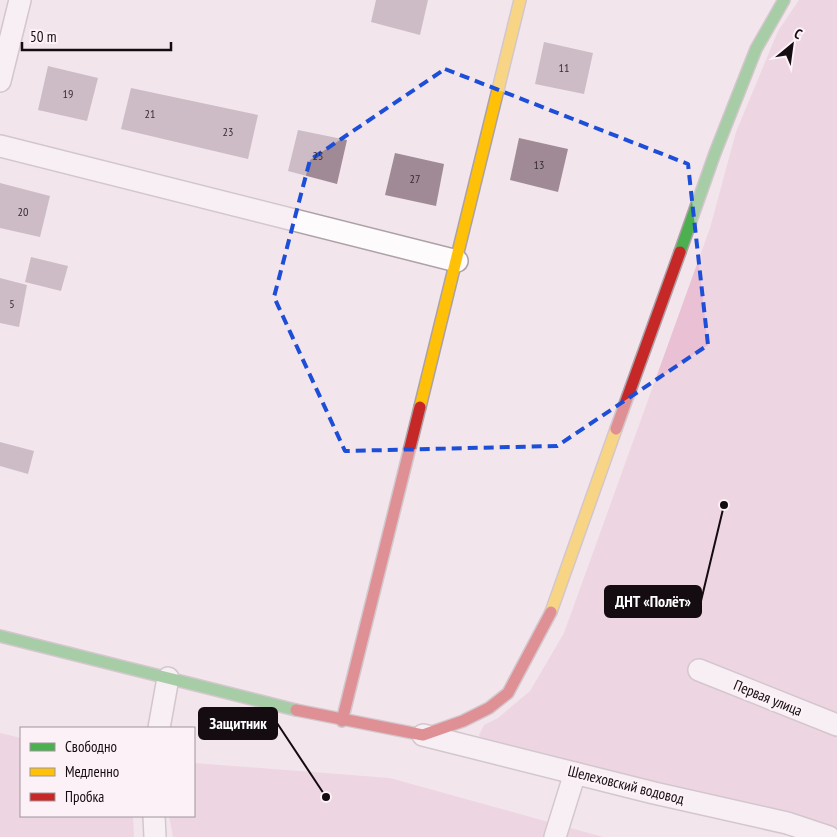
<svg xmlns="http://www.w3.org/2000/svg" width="837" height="837" viewBox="0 0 837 837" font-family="'PT Sans Narrow',sans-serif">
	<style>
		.green { fill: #e9c0d4 }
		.building { fill: #a08a96 }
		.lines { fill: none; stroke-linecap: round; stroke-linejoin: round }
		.street-casing { stroke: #ada1a7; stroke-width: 24 }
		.fast-casing { stroke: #ada1a7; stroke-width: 14 }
		.slow-casing { stroke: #ada1a7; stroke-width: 14 }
		.jam-casing { stroke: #ada1a7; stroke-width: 14 }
		.street { stroke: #fdfbfc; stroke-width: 21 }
		.fast { stroke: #4caf50; stroke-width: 11 }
		.slow { stroke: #ffc107; stroke-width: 11 }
		.jam { stroke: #c62828; stroke-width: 11 }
		.marked { fill: none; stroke: #1d4ed8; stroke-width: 4; stroke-dasharray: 10 6; stroke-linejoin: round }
		.labels { text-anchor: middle; stroke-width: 5; stroke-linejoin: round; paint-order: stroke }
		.number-label { font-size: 12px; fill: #372c32 }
		.street-label { font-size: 15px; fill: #140c10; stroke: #fcf1f6 }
		.leader { fill: none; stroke: #140c10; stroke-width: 2 }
		.callout-dot { fill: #140c10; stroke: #fcf1f6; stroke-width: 2 }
		.callout { fill: #140c10; stroke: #140c10; stroke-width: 2 }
		.callout-label { font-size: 16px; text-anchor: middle; font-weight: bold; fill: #fff }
	</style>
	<rect width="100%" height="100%" fill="#f3e5ec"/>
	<g class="green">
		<path d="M799,0H837V829L776,810L484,744L479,735L484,725L498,718L530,691L564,633L710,228L736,132L778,31Z"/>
		<path d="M0,733L21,738V816H133L134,837H0Z"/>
		<path d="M194,763L390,778L603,837H173L169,816H194Z"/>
	</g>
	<g class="building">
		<path d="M376,0H428L420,35L371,22Z"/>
		<path d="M544,42L593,53L584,94L535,84Z"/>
		<path d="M48,66L98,78L87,121L38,110Z"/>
		<path d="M131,88L258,115L248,159L121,129Z"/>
		<path d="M298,130L347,140L337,184L288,171Z"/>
		<path d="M519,138L568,149L558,192L510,180Z"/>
		<path d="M395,153L444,164L436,206L385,195Z"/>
		<path d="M0,183L50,196L40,237L0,228Z"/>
		<path d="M31,257L68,266L61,291L25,282Z"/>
		<path d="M0,278L27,285L19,327L0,323Z"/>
		<path d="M0,442L34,451L28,474L0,466Z"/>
	</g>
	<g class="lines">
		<g class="street-casing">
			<g id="street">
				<path d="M0,81L20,0"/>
				<path d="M0,146L457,261"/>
				<path d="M699,670L837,725"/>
				<path d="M159,728L168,678"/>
				<path d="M423,735L654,793L787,823L829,837"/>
				<path d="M154,816L155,837"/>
				<path d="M555,837L575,773"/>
			</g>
		</g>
		<g class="fast-casing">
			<g id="fast">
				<path d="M680,252L715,153L756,49L784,0"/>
				<path d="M0,636L296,710"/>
			</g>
		</g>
		<g class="slow-casing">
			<g id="slow">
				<path d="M420,407L520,0"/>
				<path d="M551,612L616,429"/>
			</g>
		</g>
		<g class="jam-casing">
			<g id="jam">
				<path d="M616,429L680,252"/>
				<path d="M296,710L423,735L463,721L489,708L508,693L551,612"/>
				<path d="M342,721L420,407"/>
			</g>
		</g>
		<use href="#street" class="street"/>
		<use href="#fast" class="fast"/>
		<use href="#slow" class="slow"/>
		<use href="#jam" class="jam"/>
	</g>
	<path d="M0 0H837V837H0ZM445,69L688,164L708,345L557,446L345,451L274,297L310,160Z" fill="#f3e5ec" fill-opacity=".55" fill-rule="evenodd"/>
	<path class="marked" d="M445,69L688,164L708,345L557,446L345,451L274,297L310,160Z"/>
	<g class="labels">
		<g class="number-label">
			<text x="564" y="72">11</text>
			<text x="68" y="98">19</text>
			<text x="150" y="118">21</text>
			<text x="228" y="136">23</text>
			<text x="318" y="160">25</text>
			<text x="539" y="169">13</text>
			<text x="415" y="183">27</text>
			<text x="23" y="216">20</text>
			<text x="12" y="308">5</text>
		</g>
		<g class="street-label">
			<text transform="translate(768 698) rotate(22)" y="5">Первая улица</text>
			<text transform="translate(626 785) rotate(14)" y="5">Шелеховский водовод</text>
		</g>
	</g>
	<path class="leader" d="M724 505L701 601M326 797L277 723"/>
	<g class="callout-dot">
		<circle cx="724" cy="505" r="5"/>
		<circle cx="326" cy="797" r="5"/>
	</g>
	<g class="callout">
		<rect x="605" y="586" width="96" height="31" rx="5"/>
		<rect x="199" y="708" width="78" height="31" rx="5"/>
	</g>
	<g class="callout-label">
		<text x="653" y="607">ДНТ «Полёт»</text>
		<text x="238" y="729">Защитник</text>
	</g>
	<rect x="20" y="727" width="175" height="90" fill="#fcf1f6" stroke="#9f959a"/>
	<rect x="30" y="743" width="25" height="8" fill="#4caf50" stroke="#9f959a"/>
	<text x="65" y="752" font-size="15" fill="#140c10">Свободно</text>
	<rect x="30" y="768" width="25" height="8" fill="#ffc107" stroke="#9f959a"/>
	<text x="65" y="777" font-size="15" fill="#140c10">Медленно</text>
	<rect x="30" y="793" width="25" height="8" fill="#c62828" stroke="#9f959a"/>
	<text x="65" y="802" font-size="15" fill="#140c10">Пробка</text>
	<g transform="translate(792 45) rotate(29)" stroke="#fcf1f6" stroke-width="4" paint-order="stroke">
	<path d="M0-4L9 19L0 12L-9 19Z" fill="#140c10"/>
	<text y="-8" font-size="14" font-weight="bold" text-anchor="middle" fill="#140c10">С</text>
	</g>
	<path d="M22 42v8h149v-8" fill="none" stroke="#140c10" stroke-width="2.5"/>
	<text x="30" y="42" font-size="15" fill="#140c10" stroke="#fcf1f6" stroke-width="4" paint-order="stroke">50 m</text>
</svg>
